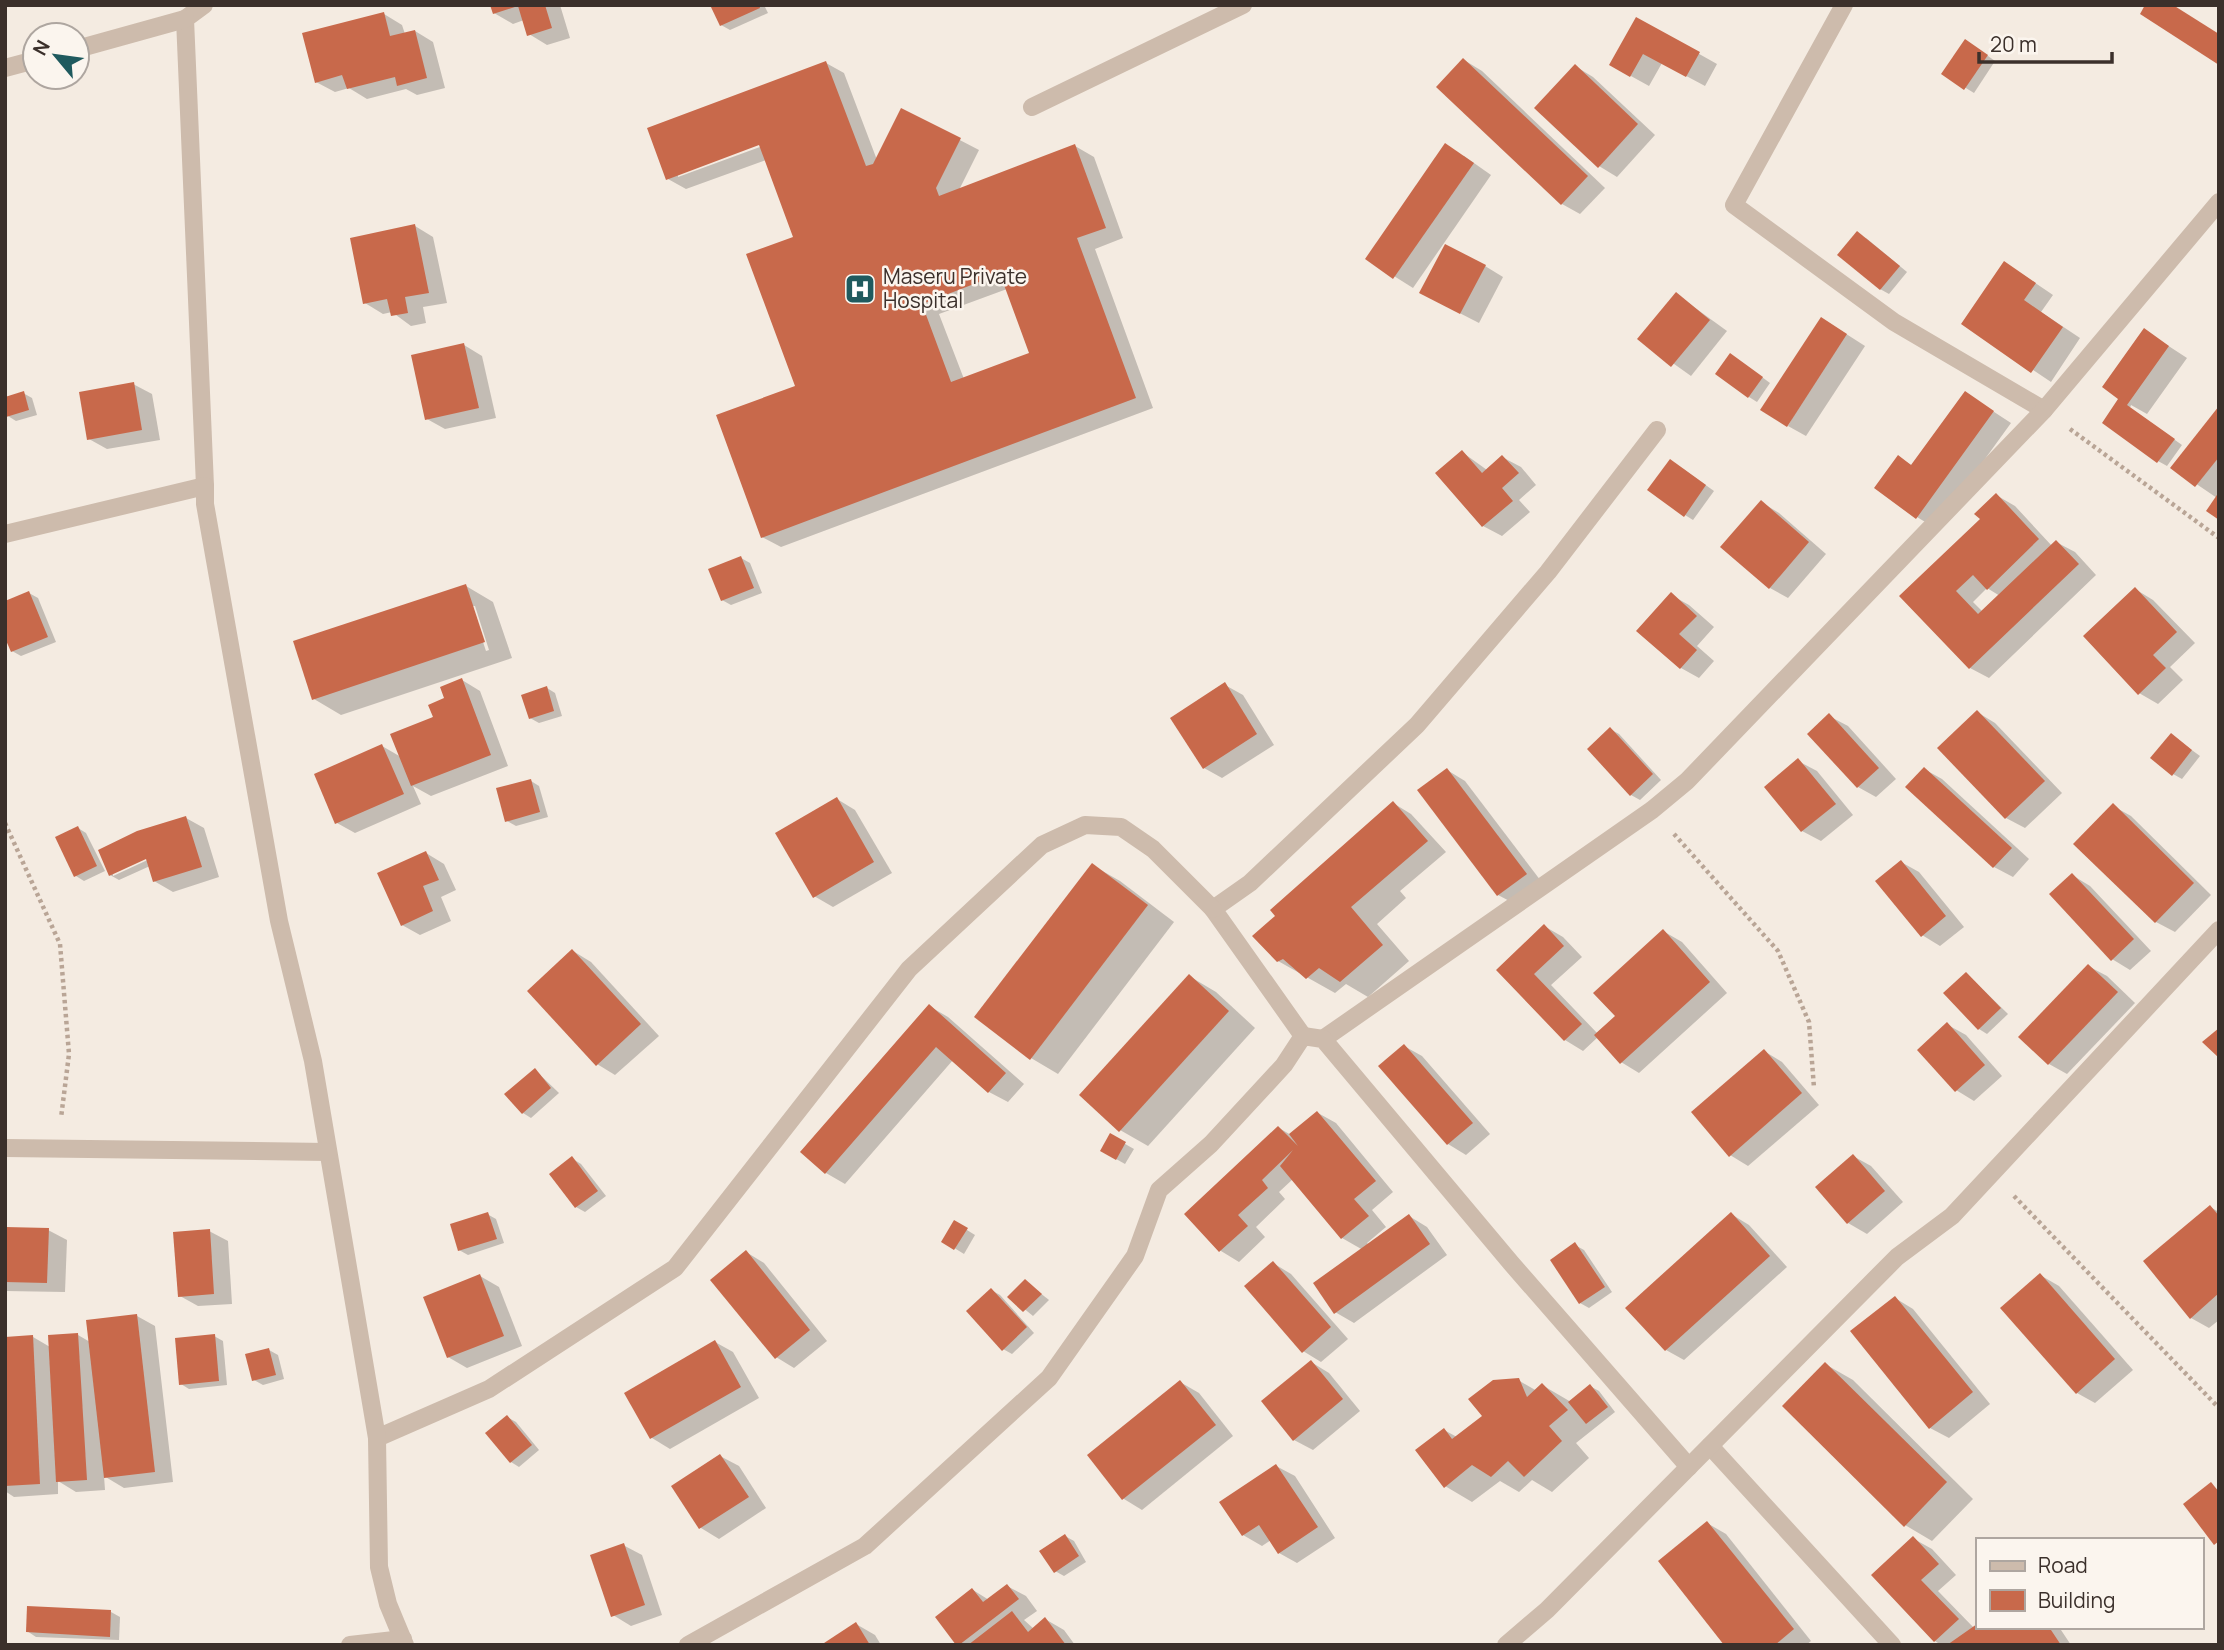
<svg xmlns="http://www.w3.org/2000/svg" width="2224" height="1650" viewBox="0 0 2224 1650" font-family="Manrope,sans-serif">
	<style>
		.shadow { fill: #0003; fill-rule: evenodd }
		.building { fill: #c8694b; fill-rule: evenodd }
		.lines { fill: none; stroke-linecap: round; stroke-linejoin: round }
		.path { stroke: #b9a596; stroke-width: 4.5; stroke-dasharray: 3.5 3.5; stroke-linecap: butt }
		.lane { stroke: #cdbbac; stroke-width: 18 }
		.street { stroke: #cdbbac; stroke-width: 18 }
		.labels { text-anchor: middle; stroke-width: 5; stroke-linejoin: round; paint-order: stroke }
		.poi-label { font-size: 21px; fill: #3b302b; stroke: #fbf5ee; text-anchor: start }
	</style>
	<rect width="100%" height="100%" fill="#f4ebe1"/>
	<g class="shadow">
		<path d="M492,5H560L570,38L547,45L529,34L524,20L513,24L494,13Z"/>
		<path d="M712,5H764L768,13L730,30L721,25Z"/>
		<path d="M384,14L402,25L405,34L415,31L433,42L445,88L417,95L406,89L367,99L349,88L335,92L316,82Z"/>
		<path d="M1637,19L1717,64L1705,86L1662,63L1649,86L1611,65Z"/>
		<path d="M1974,46L1995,61L1974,93L1943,74Z"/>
		<path d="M1464,60L1482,71L1605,188L1580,214L1562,204Z"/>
		<path d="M826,63L844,73L877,160L902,110L979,150L959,190L1075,146L1094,157L1123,238L1095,249L1153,408L781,547L762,537L797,387L795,238L766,160L686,189L668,179ZM766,141L768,144L678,177V174ZM1007,289L1031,354L964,379L939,314Z"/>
		<path d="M1575,66L1593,77L1655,135L1617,177L1599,166Z"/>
		<path d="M1464,156L1491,175L1413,288L1367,259Z"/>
		<path d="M415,226L433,237L447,303L423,307L426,323L411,326L392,312L383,314L365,303Z"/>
		<path d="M1866,238L1907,272L1889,294L1880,289Z"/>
		<path d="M1485,266L1503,277L1479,323L1440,303Z"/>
		<path d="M2022,274L2053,295L2041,312L2080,338L2051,382L1964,324Z"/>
		<path d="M1676,294L1727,331L1691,376L1639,339Z"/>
		<path d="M1840,330L1865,346L1806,436L1788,426Z"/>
		<path d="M2144,330L2187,358L2147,414L2131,405L2130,408L2182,445L2167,466L2158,461L2119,401Z"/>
		<path d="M464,345L482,356L496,418L445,429L427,419Z"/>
		<path d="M1740,361L1770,383L1757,402L1749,397Z"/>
		<path d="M133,384L152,394L160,440L107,449L89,439Z"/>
		<path d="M23,393L32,398L37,415L16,421L8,416L5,399Z"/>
		<path d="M1965,393L2011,423L1935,528L1917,517L1898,457L1913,466Z"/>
		<path d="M2219,409V518L2217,498L2173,468Z"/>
		<path d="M1462,452L1487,470L1502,457L1521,467L1536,485L1519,500L1530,512L1502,536L1483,526Z"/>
		<path d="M1679,466L1714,491L1693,520L1685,515Z"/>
		<path d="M1996,495L2015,506L2052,546L2056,542L2075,552L2096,575L1989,678L1970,668L1902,596L1982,519ZM1987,588L2000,596L1983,612L1973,602Z"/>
		<path d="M1761,502L1779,513L1826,554L1788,598L1770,588Z"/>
		<path d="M741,558L750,563L762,593L731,605L722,600Z"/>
		<path d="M466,586L493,602L512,658L341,715L314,699ZM471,606H475L489,650L486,651Z"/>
		<path d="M2135,589L2153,600L2195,643L2170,667L2183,680L2158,704L2139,693Z"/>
		<path d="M29,593L38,598L56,642L21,656L12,651Z"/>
		<path d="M1671,595L1689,605L1714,627L1697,646L1714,661L1699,678L1681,668Z"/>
		<path d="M462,680L480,691L508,766L431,796L413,786L421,804L355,833L337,823L382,746L401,757Z"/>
		<path d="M1225,685L1243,695L1274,745L1222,778L1204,768Z"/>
		<path d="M547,688L555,693L562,716L539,723L530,718Z"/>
		<path d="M1977,712L1995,723L2062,793L2025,828L2006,818Z"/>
		<path d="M1829,716L1848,726L1896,779L1876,797L1858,787Z"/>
		<path d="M1610,729L1619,734L1661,780L1640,800L1631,795L1589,749Z"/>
		<path d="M2171,735L2200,756L2182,779L2173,774Z"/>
		<path d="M1798,761L1817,771L1853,815L1821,841L1802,831Z"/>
		<path d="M1924,769L1942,779L2029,859L2013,877L1994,867L1907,787Z"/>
		<path d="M1447,770L1465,781L1544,885L1517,905L1498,895Z"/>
		<path d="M531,781L539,786L548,817L516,826L507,821Z"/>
		<path d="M837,799L855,810L892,873L833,907L814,896Z"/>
		<path d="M1393,803L1411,814L1446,852L1400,891L1406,898L1377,924L1409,961L1368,997L1346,984L1335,993L1278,961Z"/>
		<path d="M2113,806L2131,816L2211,895L2175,932L2156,922L2076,844Z"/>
		<path d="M186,818L204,828L219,877L173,892L154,881L150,866L119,880L110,875L100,851L138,833ZM153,854L154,857L113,876V872Z"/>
		<path d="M78,828L86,833L105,871L84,881L76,876Z"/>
		<path d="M426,853L444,864L456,890L441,897L451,921L420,935L402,925Z"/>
		<path d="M1901,862L1919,872L1964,927L1940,946L1922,935Z"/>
		<path d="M1092,865L1120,881L1174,922L1058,1074L1031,1058Z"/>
		<path d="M2072,875L2090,886L2151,951L2130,970L2112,959Z"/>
		<path d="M1544,926L1563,937L1582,957L1551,985L1598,1034L1617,1016L1663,931L1682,942L1727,993L1639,1073L1621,1062L1598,1037L1583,1051L1565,1040L1498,970Z"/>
		<path d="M573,951L591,962L659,1036L615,1075L597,1064Z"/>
		<path d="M2088,966L2107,976L2135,1003L2067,1074L2049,1064Z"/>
		<path d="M1967,974L2008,1014L1987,1034L1979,1029Z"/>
		<path d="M1189,976L1216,992L1255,1028L1148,1146L1120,1130Z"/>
		<path d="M929,1006L948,1017L1024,1084L1008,1102L989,1092L953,1060L845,1184L826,1173L802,1152Z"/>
		<path d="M1948,1025L1966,1035L2002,1076L1974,1101L1956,1090Z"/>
		<path d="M1404,1046L1422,1056L1490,1134L1466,1155L1448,1144Z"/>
		<path d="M1764,1051L1782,1062L1819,1105L1748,1166L1730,1155Z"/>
		<path d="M535,1070L559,1093L531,1118L523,1113Z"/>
		<path d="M1318,1113L1336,1123L1393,1192L1372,1210L1386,1227L1367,1243L1369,1245L1409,1216L1427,1227L1447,1255L1354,1323L1335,1312L1363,1250L1342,1238L1293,1179L1279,1192L1285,1199L1256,1227L1265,1237L1239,1262L1221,1251L1187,1214L1279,1128L1291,1135Z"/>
		<path d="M1111,1136L1134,1149L1125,1164L1102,1151Z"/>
		<path d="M1853,1156L1871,1166L1903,1202L1867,1234L1848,1223L1817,1187Z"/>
		<path d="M573,1159L581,1164L606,1196L585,1212L576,1207Z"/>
		<path d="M2210,1207L2219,1212V1320L2209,1328L2191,1318Z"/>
		<path d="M487,1214L496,1219L504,1243L468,1255L459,1250Z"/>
		<path d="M1731,1214L1749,1225L1787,1267L1684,1360L1666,1350Z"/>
		<path d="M954,1222L975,1235L964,1254L943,1241Z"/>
		<path d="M5,1229L48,1230L67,1240L65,1292L5,1291Z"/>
		<path d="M209,1231L228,1241L232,1304L198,1306L180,1296Z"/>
		<path d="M1575,1245L1584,1250L1612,1292L1589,1308L1580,1303Z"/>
		<path d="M746,1252L764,1263L827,1341L794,1368L776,1357Z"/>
		<path d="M1273,1263L1291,1274L1348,1339L1321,1362L1303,1351Z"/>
		<path d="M2040,1275L2059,1286L2133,1370L2095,1403L2077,1393Z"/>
		<path d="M480,1276L499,1287L522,1346L467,1368L448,1357Z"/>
		<path d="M1025,1281L1049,1300L1033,1316L1010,1297Z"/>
		<path d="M991,1290L1000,1295L1034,1333L1012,1354L1003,1349Z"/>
		<path d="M1895,1298L1913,1309L1990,1404L1949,1438L1930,1428Z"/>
		<path d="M137,1316L155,1326L173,1482L124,1488L104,1476L105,1490L76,1492L58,1481V1494L14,1497L5,1491V1339L33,1337L50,1347L78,1335L90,1342Z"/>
		<path d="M214,1336L223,1341L227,1385L189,1389L181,1384Z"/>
		<path d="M715,1342L733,1352L759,1398L670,1449L652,1438L626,1393Z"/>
		<path d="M269,1350L278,1355L284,1379L263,1385L254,1380Z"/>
		<path d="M1311,1362L1329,1373L1360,1411L1313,1450L1294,1440Z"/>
		<path d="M1825,1364L1853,1380L1973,1499L1932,1541L1905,1525Z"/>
		<path d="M1518,1380L1537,1391L1542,1385L1571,1402L1590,1386L1599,1391L1615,1412L1576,1443L1589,1458L1552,1492L1532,1480L1519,1492L1500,1481L1472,1502L1445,1486L1444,1430L1457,1437L1484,1417Z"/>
		<path d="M1180,1382L1199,1393L1233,1436L1142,1510L1124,1499L1089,1456Z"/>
		<path d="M507,1417L516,1422L539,1450L519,1467L511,1462Z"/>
		<path d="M720,1456L739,1466L766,1508L719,1539L701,1528L673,1487Z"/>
		<path d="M1276,1466L1295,1476L1335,1538L1297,1563L1279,1553L1271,1540L1262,1546L1243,1535Z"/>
		<path d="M1707,1523L1726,1534L1811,1641L1806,1645H1727Z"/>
		<path d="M1065,1536L1074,1541L1086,1562L1064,1576L1055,1571Z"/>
		<path d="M1914,1539L1932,1549L1956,1575L1938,1591L1974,1628L1977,1626L2059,1627L2071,1645H1941L1935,1641L1874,1575Z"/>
		<path d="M623,1545L642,1555L662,1615L631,1626L613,1615Z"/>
		<path d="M1007,1586L1026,1596L1037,1611L1024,1620L1034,1629L1045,1619L1064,1630L1075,1645H958L973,1590L989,1600Z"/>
		<path d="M111,1612L120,1617L119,1640L36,1637L27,1631Z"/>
		<path d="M856,1624L875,1635L881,1645H824Z"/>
	</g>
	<g class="building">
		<path d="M490,5H545L552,28L527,36L518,6L493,14Z"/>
		<path d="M710,5H759L760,8L720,26Z"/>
		<path d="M2145,5H2173L2219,34V65L2140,14Z"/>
		<path d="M384,12L390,36L415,30L427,78L397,86L395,77L347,89L342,75L315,83L302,33Z"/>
		<path d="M1636,17L1700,52L1686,77L1643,54L1630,77L1609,65Z"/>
		<path d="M1965,39L1988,55L1964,90L1941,74Z"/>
		<path d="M1463,58L1588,176L1561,205L1436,87Z"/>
		<path d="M826,61L866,166L873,164L901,108L961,138L936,188L939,196L1075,144L1106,228L1077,238L1136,398L761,538L716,415L795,386L746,254L793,237L759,145L666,180L647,128ZM1000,274L1029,353L951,382L922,304Z"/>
		<path d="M1575,64L1638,124L1598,168L1534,108Z"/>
		<path d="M1445,143L1474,163L1393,279L1365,259Z"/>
		<path d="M415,224L429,293L405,297L408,313L391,316L387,299L363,304L350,238Z"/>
		<path d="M1857,231L1900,266L1880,290L1837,255Z"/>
		<path d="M1445,244L1486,265L1460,314L1419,293Z"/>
		<path d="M2004,261L2036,283L2024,300L2063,327L2031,373L1961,324Z"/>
		<path d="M1676,292L1710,320L1671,367L1637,339Z"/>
		<path d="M1821,317L1847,334L1787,427L1760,410Z"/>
		<path d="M2144,328L2169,346L2127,405L2175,439L2157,463L2102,423L2118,399L2102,387Z"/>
		<path d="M464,343L479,408L425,420L411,355Z"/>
		<path d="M1730,353L1763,377L1748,398L1715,374Z"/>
		<path d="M134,382L142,430L87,440L79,392Z"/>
		<path d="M24,391L29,410L6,417L5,397Z"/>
		<path d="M1965,391L1994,411L1916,519L1874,488L1898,455L1911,465Z"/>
		<path d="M2219,406V457L2195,487L2170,468Z"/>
		<path d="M1462,450L1482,473L1502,455L1519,473L1502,488L1513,501L1482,527L1435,473Z"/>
		<path d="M1670,459L1706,485L1684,517L1647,490Z"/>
		<path d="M2219,492V520L2206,511Z"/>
		<path d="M1996,493L2039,539L1987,590L1973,575L1956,591L1978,614L2056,540L2079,564L1969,669L1899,596L1980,519L1974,514Z"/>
		<path d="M1761,500L1809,542L1769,589L1720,547Z"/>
		<path d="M741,556L754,588L721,601L708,569Z"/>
		<path d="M466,584L485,642L312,700L293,641Z"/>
		<path d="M2135,587L2177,632L2153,655L2166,668L2138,695L2083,636Z"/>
		<path d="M29,591L48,637L11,652L5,638V601Z"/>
		<path d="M1671,592L1697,616L1679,634L1697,650L1680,669L1636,631Z"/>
		<path d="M462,678L491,755L411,786L390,734L433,717L428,705L444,698L440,687Z"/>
		<path d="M1225,682L1257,734L1203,769L1170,718Z"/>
		<path d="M547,686L554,711L529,719L521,695Z"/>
		<path d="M1977,710L2045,781L2005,819L1937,748Z"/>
		<path d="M1829,713L1879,768L1857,788L1807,734Z"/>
		<path d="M1610,727L1653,774L1630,796L1587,749Z"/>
		<path d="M2171,733L2192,750L2172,776L2150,758Z"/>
		<path d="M382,744L404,794L335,824L314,774Z"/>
		<path d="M1798,758L1836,804L1801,832L1764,787Z"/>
		<path d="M1924,767L2012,848L1993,868L1905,787Z"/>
		<path d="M1447,768L1527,874L1497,896L1417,790Z"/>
		<path d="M531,779L540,812L505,822L496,788Z"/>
		<path d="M837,797L874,862L813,898L775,833Z"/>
		<path d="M1393,801L1428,841L1351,907L1383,945L1340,982L1319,968L1306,979L1283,959L1277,962L1252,936L1275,916L1270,910Z"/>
		<path d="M2113,803L2194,883L2155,923L2073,844Z"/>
		<path d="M186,816L202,867L153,882L146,859L109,876L98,850L137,831Z"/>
		<path d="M78,826L97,866L74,877L55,837Z"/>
		<path d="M426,851L439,880L423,886L433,911L401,926L377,873Z"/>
		<path d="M1901,860L1946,916L1921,937L1875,881Z"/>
		<path d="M1092,863L1148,905L1030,1060L974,1017Z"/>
		<path d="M2072,873L2134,939L2111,961L2049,894Z"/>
		<path d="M1544,924L1564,946L1534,974L1582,1024L1564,1041L1496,970Z"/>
		<path d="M1663,929L1710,982L1620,1064L1594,1035L1615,1016L1593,993Z"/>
		<path d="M572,949L641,1024L596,1066L527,991Z"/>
		<path d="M2088,964L2118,992L2048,1065L2018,1037Z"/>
		<path d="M1966,972L2001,1008L1978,1030L1943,993Z"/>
		<path d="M1189,974L1229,1011L1119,1132L1079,1095Z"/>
		<path d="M929,1004L1006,1073L988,1093L936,1047L825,1174L800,1152Z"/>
		<path d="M1947,1022L1985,1065L1955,1092L1917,1050Z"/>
		<path d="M2219,1028V1058L2202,1042Z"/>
		<path d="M1404,1044L1473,1123L1447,1145L1378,1066Z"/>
		<path d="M1764,1049L1802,1093L1729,1157L1691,1112Z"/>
		<path d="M535,1068L551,1088L522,1114L504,1094Z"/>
		<path d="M1317,1111L1376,1181L1354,1199L1369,1216L1341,1239L1280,1166L1293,1150L1262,1180L1268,1188L1238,1215L1248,1226L1219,1252L1184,1214L1278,1126L1298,1146L1289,1134Z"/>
		<path d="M1110,1133L1126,1142L1116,1160L1100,1151Z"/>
		<path d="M1853,1154L1885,1191L1847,1224L1815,1187Z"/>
		<path d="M572,1156L598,1191L575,1208L549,1174Z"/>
		<path d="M2210,1205L2219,1216V1293L2190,1319L2143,1261Z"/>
		<path d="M488,1212L497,1239L458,1251L450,1224Z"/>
		<path d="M1731,1212L1770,1256L1665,1351L1625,1308Z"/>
		<path d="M1409,1214L1430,1244L1334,1314L1313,1283Z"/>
		<path d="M954,1220L968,1228L954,1250L941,1242Z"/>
		<path d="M5,1227L49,1228L47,1283L5,1282Z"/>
		<path d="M210,1229L214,1294L178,1297L173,1232Z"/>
		<path d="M1575,1242L1605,1287L1579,1304L1550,1260Z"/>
		<path d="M746,1250L810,1330L775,1359L710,1280Z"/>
		<path d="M1273,1261L1331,1327L1302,1353L1244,1286Z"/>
		<path d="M2040,1273L2115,1359L2076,1394L2000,1308Z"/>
		<path d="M480,1274L504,1336L447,1358L423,1297Z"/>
		<path d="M1025,1279L1042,1294L1023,1312L1007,1297Z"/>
		<path d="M991,1288L1027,1327L1002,1351L966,1311Z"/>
		<path d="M1895,1296L1973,1392L1929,1429L1850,1331Z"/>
		<path d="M137,1314L155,1472L104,1478L86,1320Z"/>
		<path d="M78,1333L87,1480L56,1482L48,1335Z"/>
		<path d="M215,1334L219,1381L179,1385L175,1338Z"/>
		<path d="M33,1335L40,1484L5,1486V1337Z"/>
		<path d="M715,1340L741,1387L650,1439L624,1393Z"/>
		<path d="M269,1348L276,1375L252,1381L245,1354Z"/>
		<path d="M1311,1360L1343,1399L1293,1441L1261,1401Z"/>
		<path d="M1825,1362L1947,1482L1904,1527L1782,1406Z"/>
		<path d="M1519,1378L1527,1397L1542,1383L1568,1410L1549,1426L1562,1441L1524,1477L1508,1461L1491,1477L1472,1465L1444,1488L1415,1450L1444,1428L1452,1439L1482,1416L1468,1399L1493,1380Z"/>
		<path d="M1180,1380L1216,1425L1122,1500L1087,1455Z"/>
		<path d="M1590,1384L1608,1407L1586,1424L1568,1402Z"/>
		<path d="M507,1415L532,1445L510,1463L485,1433Z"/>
		<path d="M720,1454L749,1497L699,1529L671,1486Z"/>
		<path d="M1276,1464L1318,1527L1278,1554L1259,1525L1242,1536L1219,1502Z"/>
		<path d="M2211,1482L2219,1492V1541L2214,1545L2183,1504Z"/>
		<path d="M1707,1521L1794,1629L1775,1645H1724L1658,1561Z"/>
		<path d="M1065,1534L1079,1556L1054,1573L1039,1551Z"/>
		<path d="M1913,1536L1939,1564L1921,1580L1959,1619L1934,1642L1871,1575Z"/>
		<path d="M624,1543L645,1605L611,1617L590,1555Z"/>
		<path d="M1007,1584L1019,1599L959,1645H956L935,1617L972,1588L983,1602Z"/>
		<path d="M27,1606L111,1610L110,1637L26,1632Z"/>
		<path d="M1012,1611L1028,1632L1045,1617L1066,1645H968Z"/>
		<path d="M856,1622L870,1645H821Z"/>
		<path d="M1977,1624V1627H2049L2061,1645H1947Z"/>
	</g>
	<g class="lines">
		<g class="path">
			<path d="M2070,429L2219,538"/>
			<path d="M5,823L60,944L69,1054L61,1118"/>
			<path d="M1674,834L1778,951L1809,1022L1814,1088"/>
			<path d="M2014,1196L2219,1408"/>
		</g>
		<g class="lane">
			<path d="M1303,1036L1213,909L1250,883L1417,725L1548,572L1657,430"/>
			<path d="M377,1438L489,1389L675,1268L909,969L1042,845L1085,825L1121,827L1153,849L1213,909"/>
			<path d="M1710,1446L1892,1645"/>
		</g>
		<g class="street">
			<path d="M204,5L185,19L205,486"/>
			<path d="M1844,5L1734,205L1894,322L2044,410"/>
			<path d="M77,49L185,19"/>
			<path d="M5,68L35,60"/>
			<path d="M1032,107L1243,5"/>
			<path d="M5,534L205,486V504L279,921L313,1061L377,1438L379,1567L388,1604L405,1645"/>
			<path d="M1323,1039L1652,810L1687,781L2044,410L2219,202"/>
			<path d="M5,1148L328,1152"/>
			<path d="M350,1645L403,1639"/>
			<path d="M688,1645L865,1546L1049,1378L1135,1256L1159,1190L1211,1144L1284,1065L1303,1036L1323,1039L1511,1263L1689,1467"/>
			<path d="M1506,1645L1547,1610L1897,1257L1952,1216L2219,930"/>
		</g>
	</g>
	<defs>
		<g id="hospital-square" transform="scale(1.575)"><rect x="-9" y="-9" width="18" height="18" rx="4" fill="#1f5a5e" stroke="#fbf5ee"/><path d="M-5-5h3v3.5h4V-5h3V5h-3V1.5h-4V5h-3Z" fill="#fff"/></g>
	</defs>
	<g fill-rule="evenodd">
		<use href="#hospital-square" x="860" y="289"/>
	</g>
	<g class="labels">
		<g class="poi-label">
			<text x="883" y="284">Maseru Private<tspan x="883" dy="24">Hospital</tspan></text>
		</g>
	</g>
	<rect width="2224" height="1650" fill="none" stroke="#3b302b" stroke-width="14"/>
	<rect x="1976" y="1538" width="228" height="91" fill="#fbf5ee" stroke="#aea6a0" stroke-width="2"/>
	<rect x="1990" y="1561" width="35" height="10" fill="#cdbbac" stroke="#aea6a0" stroke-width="2"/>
	<text x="2038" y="1573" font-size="21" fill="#3b302b">Road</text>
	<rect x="1990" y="1590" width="35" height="21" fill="#c8694b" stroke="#aea6a0" stroke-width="2"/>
	<text x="2038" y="1608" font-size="21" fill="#3b302b">Building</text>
	<g transform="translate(56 56) rotate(299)"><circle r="33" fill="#fbf5ee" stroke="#aea6a0" stroke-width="2"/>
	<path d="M0-5L12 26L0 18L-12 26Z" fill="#1f5a5e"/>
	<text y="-10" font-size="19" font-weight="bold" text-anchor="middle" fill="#3b302b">N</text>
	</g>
	<path d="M1979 52v10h133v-10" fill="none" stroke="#3b302b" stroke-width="3.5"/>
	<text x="1990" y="52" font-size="21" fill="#3b302b" stroke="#fbf5ee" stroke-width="5" paint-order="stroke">20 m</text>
</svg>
